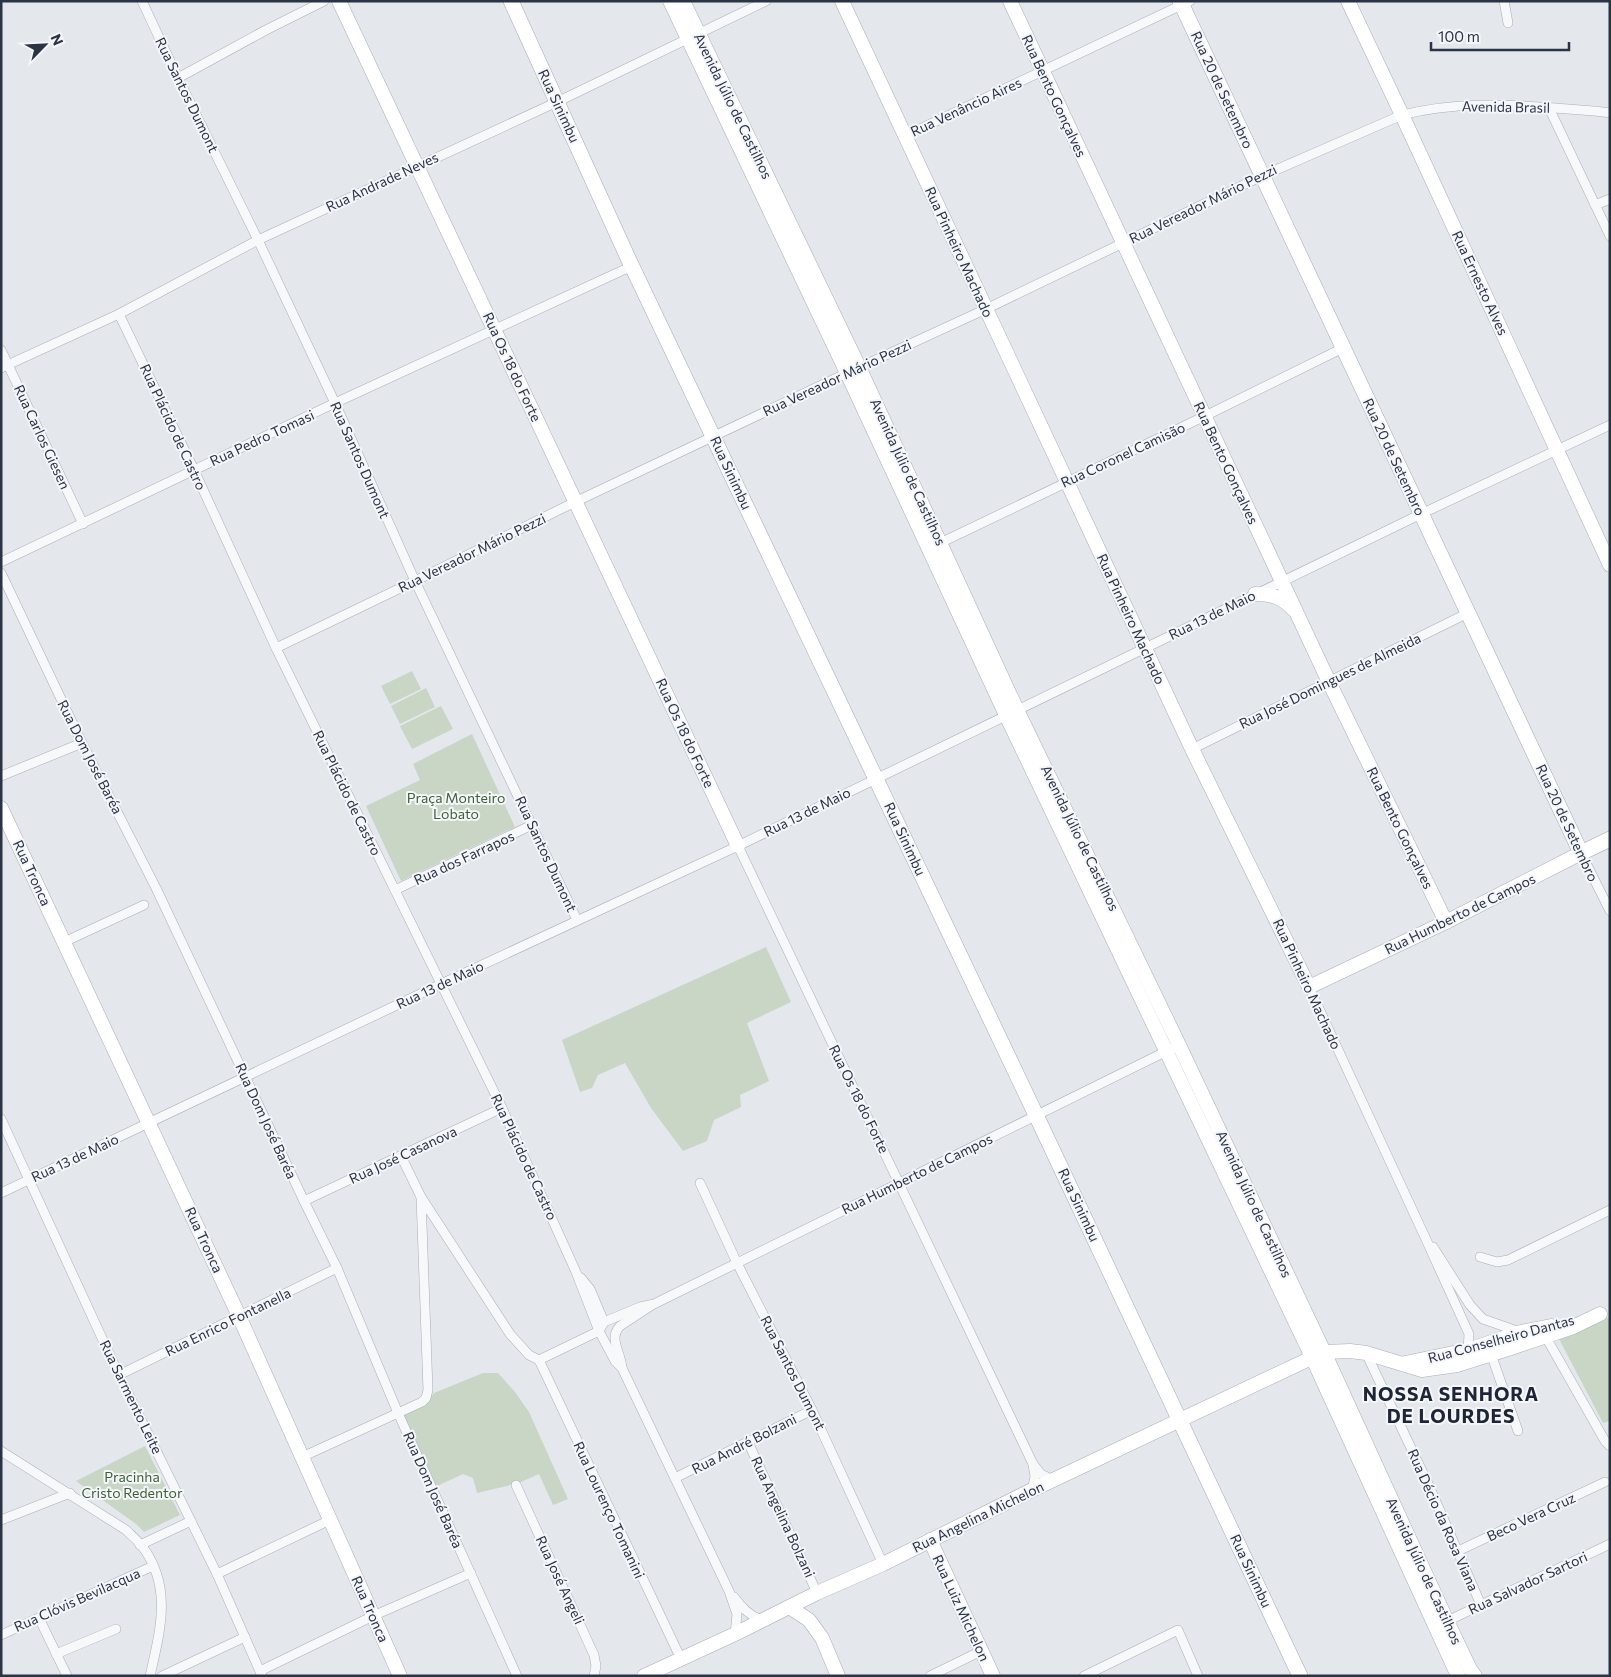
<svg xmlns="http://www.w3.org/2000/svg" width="1611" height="1677" viewBox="0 0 1611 1677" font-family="Commissioner,sans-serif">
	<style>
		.green { fill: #c9d6c5 }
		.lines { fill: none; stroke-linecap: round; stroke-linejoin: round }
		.street-casing { stroke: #a9aeb7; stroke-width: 10 }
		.secondary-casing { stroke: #a9aeb7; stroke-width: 15 }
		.primary-casing { stroke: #a3abb8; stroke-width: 16 }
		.street { stroke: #f7f8fa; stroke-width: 9 }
		.secondary { stroke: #fff; stroke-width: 14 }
		.primary { stroke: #fff; stroke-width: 15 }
		.labels { text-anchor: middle; stroke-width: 4; stroke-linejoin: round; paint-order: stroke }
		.street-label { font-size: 14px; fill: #2b3445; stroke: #f4f6f9 }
		.park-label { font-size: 14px; fill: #3f6138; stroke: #f4f6f9 }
		.district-label { font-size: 19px; font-weight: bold; letter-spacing: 1px; fill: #1d2536; stroke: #f4f6f9 }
	</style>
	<rect width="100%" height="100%" fill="#e4e7ec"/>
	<g class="green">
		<path d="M412,671L421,689L390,704L381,686Z"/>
		<path d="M426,688L435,707L400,724L391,706Z"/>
		<path d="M441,706L453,729L412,749L400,726Z"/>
		<path d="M472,734L515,827L401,881L366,806L420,780L413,764Z"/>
		<path d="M766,947L791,1002L747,1023L769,1081L740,1095L741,1107L714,1120L707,1141L683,1151L651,1108L625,1063L598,1075L592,1088L580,1092L562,1040Z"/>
		<path d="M1610,1317V1421L1603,1423L1557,1335Z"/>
		<path d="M483,1373H498L515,1392L529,1412L568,1499L553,1505L539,1474L519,1483L477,1493L473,1478L463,1474L433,1488L401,1414L428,1401L434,1393Z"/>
		<path d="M145,1446L180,1515L144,1532L136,1524L76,1481Z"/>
	</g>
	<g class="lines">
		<g class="street-casing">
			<g id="street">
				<path d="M142,1L178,78L258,240L335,403L415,581L577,920"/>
				<path d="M1504,1L1508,23"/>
				<path d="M178,78L266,30L324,1"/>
				<path d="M1549,108L1610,236"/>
				<path d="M905,136L1190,1"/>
				<path d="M1595,205L1610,199"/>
				<path d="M119,314L194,470L276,648L502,1108L576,1272L599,1331L615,1361L622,1368L729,1591L737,1614L735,1634"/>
				<path d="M1,350L83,524"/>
				<path d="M1,368L119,314L258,240L557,102L766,1"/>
				<path d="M936,545L1205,416L1343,348"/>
				<path d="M1,562L335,403L632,266"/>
				<path d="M1,573L82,743L156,888L304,1201L337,1268L398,1413L517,1676"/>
				<path d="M276,648L415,581L575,502L847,373L986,309L1262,176L1402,115C1453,102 1504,104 1556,108C1574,110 1592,110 1610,113"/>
				<path d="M1192,749L1468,613"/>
				<path d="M1,776L82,743"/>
				<path d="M738,846L1033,1464L1041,1474L1053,1480"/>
				<path d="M1581,853L1610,911"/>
				<path d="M395,890L532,825"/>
				<path d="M64,942L144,905"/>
				<path d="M1309,987L1424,1235L1469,1334L1468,1350L1465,1353"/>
				<path d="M1,1119L119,1375L217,1574L262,1676"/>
				<path d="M401,1156L421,1197L510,1334L529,1355L539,1360"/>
				<path d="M700,1183L737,1263L812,1410L883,1564"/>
				<path d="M1,1193L441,984L738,846L1421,514L1610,425"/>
				<path d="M304,1201L502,1108"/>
				<path d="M1433,1247L1470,1305L1483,1319L1520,1332"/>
				<path d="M1480,1257L1497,1262L1508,1260L1610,1210"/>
				<path d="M581,1278L590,1289L604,1322"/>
				<path d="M1543,1332L1605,1441L1610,1446"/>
				<path d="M1366,1353L1430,1488L1481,1605"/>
				<path d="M1491,1354L1518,1431"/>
				<path d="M539,1360L599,1331L604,1322L640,1307L654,1304L1179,1045"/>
				<path d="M539,1360L681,1659"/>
				<path d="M622,1368C621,1352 608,1339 620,1326L652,1305"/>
				<path d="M119,1375L337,1268"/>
				<path d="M748,1442L817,1593"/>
				<path d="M1,1451L126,1530C131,1535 137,1540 142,1546C173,1587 160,1631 150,1676"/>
				<path d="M302,1457L422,1402L426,1398L428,1390L421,1197"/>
				<path d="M675,1478L812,1410"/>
				<path d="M516,1485L594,1655L596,1666L594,1676"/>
				<path d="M1032,1490L1035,1477L1033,1464"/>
				<path d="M1,1520L70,1493"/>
				<path d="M140,1545L191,1521"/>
				<path d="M1458,1551L1605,1482"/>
				<path d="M217,1574L330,1520"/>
				<path d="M734,1597C742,1608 749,1615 761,1620"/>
				<path d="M39,1618L67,1676"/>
				<path d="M1443,1623L1610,1544"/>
				<path d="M1,1635L153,1566"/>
				<path d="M56,1654L116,1629"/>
				<path d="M260,1671L373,1616L471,1573"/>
				<path d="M162,1676L245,1637"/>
				<path d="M930,1676L981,1651"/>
				<path d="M1084,1676L1178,1630L1198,1676"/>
			</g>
		</g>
		<g class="secondary-casing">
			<g id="secondary">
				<path d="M339,1L738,846"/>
				<path d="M670,1L847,373L1006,715L1312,1357L1458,1676"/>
				<path d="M683,1L859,367L1017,710L1179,1045L1324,1352L1447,1621L1470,1669L1475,1676"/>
				<path d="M842,1L1192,749L1309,987L1446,922L1581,853"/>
				<path d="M1010,1L1329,682L1446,922"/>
				<path d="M1348,1L1402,115L1610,565"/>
				<path d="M1255,594C1272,594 1282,597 1294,610"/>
				<path d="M1,808L239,1316L400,1676"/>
				<path d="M1405,1363L1468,1350L1521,1332L1551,1326"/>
				<path d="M930,1540L993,1676"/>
				<path d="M789,1607L809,1620L822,1638L838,1676"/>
				<path d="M644,1676L735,1634L817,1593L883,1564L1032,1490L1324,1352L1350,1351L1366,1353L1422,1370L1457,1365L1514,1347L1573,1327L1600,1314"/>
			</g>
		</g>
		<g class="primary-casing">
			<g id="primary">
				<path d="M511,1L628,258L1036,1115L1300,1676"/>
				<path d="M1180,1L1581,853L1610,839"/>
			</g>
		</g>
		<use href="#street" class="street"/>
		<use href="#secondary" class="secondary"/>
		<use href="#primary" class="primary"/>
	</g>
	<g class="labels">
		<g class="street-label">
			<text transform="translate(1222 90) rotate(65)" y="5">Rua 20 de Setembro</text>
			<text transform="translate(187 95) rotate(64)" y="5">Rua Santos Dumont</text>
			<text transform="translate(1054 96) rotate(65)" y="5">Rua Bento Gonçalves</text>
			<text transform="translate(559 106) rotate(65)" y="5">Rua Sinimbu</text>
			<text transform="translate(733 106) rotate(64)" y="5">Avenida Júlio de Castilhos</text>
			<text transform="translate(966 107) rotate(-25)" y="5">Rua Venâncio Aires</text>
			<text transform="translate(1506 107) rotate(1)" y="5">Avenida Brasil</text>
			<text transform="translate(382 182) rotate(-25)" y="5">Rua Andrade Neves</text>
			<text transform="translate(1203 204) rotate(-26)" y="5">Rua Vereador Mário Pezzi</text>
			<text transform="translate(959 252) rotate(65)" y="5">Rua Pinheiro Machado</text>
			<text transform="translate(1480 283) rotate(65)" y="5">Rua Ernesto Alves</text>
			<text transform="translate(512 367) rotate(65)" y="5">Rua Os 18 do Forte</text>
			<text transform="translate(837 378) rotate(-25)" y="5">Rua Vereador Mário Pezzi</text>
			<text transform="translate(173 427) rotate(65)" y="5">Rua Plácido de Castro</text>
			<text transform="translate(42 437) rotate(65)" y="5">Rua Carlos Giesen</text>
			<text transform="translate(262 438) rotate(-25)" y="5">Rua Pedro Tomasi</text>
			<text transform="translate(1123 455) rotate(-25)" y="5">Rua Coronel Camisão</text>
			<text transform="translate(1394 457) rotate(65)" y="5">Rua 20 de Setembro</text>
			<text transform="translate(360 460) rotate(66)" y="5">Rua Santos Dumont</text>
			<text transform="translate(1226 463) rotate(65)" y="5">Rua Bento Gonçalves</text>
			<text transform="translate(908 472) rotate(65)" y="5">Avenida Júlio de Castilhos</text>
			<text transform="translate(731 473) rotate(65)" y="5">Rua Sinimbu</text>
			<text transform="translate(472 553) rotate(-26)" y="5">Rua Vereador Mário Pezzi</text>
			<text transform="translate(1212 615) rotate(-26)" y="5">Rua 13 de Maio</text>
			<text transform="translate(1131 619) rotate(65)" y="5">Rua Pinheiro Machado</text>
			<text transform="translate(1330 681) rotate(-26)" y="5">Rua José Domingues de Almeida</text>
			<text transform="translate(685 733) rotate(65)" y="5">Rua Os 18 do Forte</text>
			<text transform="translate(90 757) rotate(63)" y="5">Rua Dom José Baréa</text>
			<text transform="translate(347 793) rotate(64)" y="5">Rua Plácido de Castro</text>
			<text transform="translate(807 812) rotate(-26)" y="5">Rua 13 de Maio</text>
			<text transform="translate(1567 823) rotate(65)" y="5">Rua 20 de Setembro</text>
			<text transform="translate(1400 828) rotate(64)" y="5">Rua Bento Gonçalves</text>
			<text transform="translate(1080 838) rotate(64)" y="5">Avenida Júlio de Castilhos</text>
			<text transform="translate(905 839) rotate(65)" y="5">Rua Sinimbu</text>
			<text transform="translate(546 854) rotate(65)" y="5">Rua Santos Dumont</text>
			<text transform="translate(464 858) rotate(-25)" y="5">Rua dos Farrapos</text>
			<text transform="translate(32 873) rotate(65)" y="5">Rua Tronca</text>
			<text transform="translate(1460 914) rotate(-26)" y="5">Rua Humberto de Campos</text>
			<text transform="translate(1307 984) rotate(65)" y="5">Rua Pinheiro Machado</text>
			<text transform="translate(440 985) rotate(-25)" y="5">Rua 13 de Maio</text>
			<text transform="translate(859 1099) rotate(64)" y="5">Rua Os 18 do Forte</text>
			<text transform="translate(266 1121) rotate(65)" y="5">Rua Dom José Baréa</text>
			<text transform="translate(403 1155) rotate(-25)" y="5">Rua José Casanova</text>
			<text transform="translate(524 1157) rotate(65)" y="5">Rua Plácido de Castro</text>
			<text transform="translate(75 1158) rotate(-25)" y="5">Rua 13 de Maio</text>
			<text transform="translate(917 1174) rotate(-26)" y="5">Rua Humberto de Campos</text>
			<text transform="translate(1254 1204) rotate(65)" y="5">Avenida Júlio de Castilhos</text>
			<text transform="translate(1079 1205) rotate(65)" y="5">Rua Sinimbu</text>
			<text transform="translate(204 1240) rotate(65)" y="5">Rua Tronca</text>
			<text transform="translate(228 1322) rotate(-26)" y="5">Rua Enrico Fontanella</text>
			<text transform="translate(1501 1339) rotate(-15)" y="5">Rua Conselheiro Dantas</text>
			<text transform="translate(793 1373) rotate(63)" y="5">Rua Santos Dumont</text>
			<text transform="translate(131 1397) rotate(64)" y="5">Rua Sarmento Leite</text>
			<text transform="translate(744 1444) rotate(-27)" y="5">Rua André Bolzani</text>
			<text transform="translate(433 1490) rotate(66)" y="5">Rua Dom José Baréa</text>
			<text transform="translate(609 1510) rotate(65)" y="5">Rua Lourenço Tomanini</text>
			<text transform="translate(783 1517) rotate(65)" y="5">Rua Angelina Bolzani</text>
			<text transform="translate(978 1517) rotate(-26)" y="5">Rua Angelina Michelon</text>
			<text transform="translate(1531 1517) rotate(-25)" y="5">Beco Vera Cruz</text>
			<text transform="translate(1443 1520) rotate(66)" y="5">Rua Décio da Rosa Viana</text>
			<text transform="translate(1251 1571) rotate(65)" y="5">Rua Sinimbu</text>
			<text transform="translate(1424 1571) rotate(65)" y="5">Avenida Júlio de Castilhos</text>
			<text transform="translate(560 1580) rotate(65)" y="5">Rua José Angeli</text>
			<text transform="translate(1528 1583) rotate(-25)" y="5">Rua Salvador Sartori</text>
			<text transform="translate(77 1600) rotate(-24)" y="5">Rua Clóvis Bevilacqua</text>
			<text transform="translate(961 1608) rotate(65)" y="5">Rua Luiz Michelon</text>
			<text transform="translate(370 1609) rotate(66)" y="5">Rua Tronca</text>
		</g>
		<g class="park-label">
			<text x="456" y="803">Praça Monteiro<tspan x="456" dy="16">Lobato</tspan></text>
			<text x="132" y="1482">Pracinha<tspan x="132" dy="16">Cristo Redentor</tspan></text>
		</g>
		<g class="district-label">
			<text x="1451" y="1401">NOSSA SENHORA<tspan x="1451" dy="22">DE LOURDES</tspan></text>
		</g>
	</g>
	<rect width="1611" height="1677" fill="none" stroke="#2b3445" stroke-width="5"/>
	<g transform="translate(45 45) rotate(66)" stroke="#f4f6f9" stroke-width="4" paint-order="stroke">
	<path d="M0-4L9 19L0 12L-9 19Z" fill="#2b3445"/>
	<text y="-8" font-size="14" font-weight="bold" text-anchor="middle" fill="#2b3445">N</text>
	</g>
	<path d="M1431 42v8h138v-8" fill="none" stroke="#2b3445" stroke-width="2.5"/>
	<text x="1438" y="42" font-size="15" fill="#2b3445" stroke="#f4f6f9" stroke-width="4" paint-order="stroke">100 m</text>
</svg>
